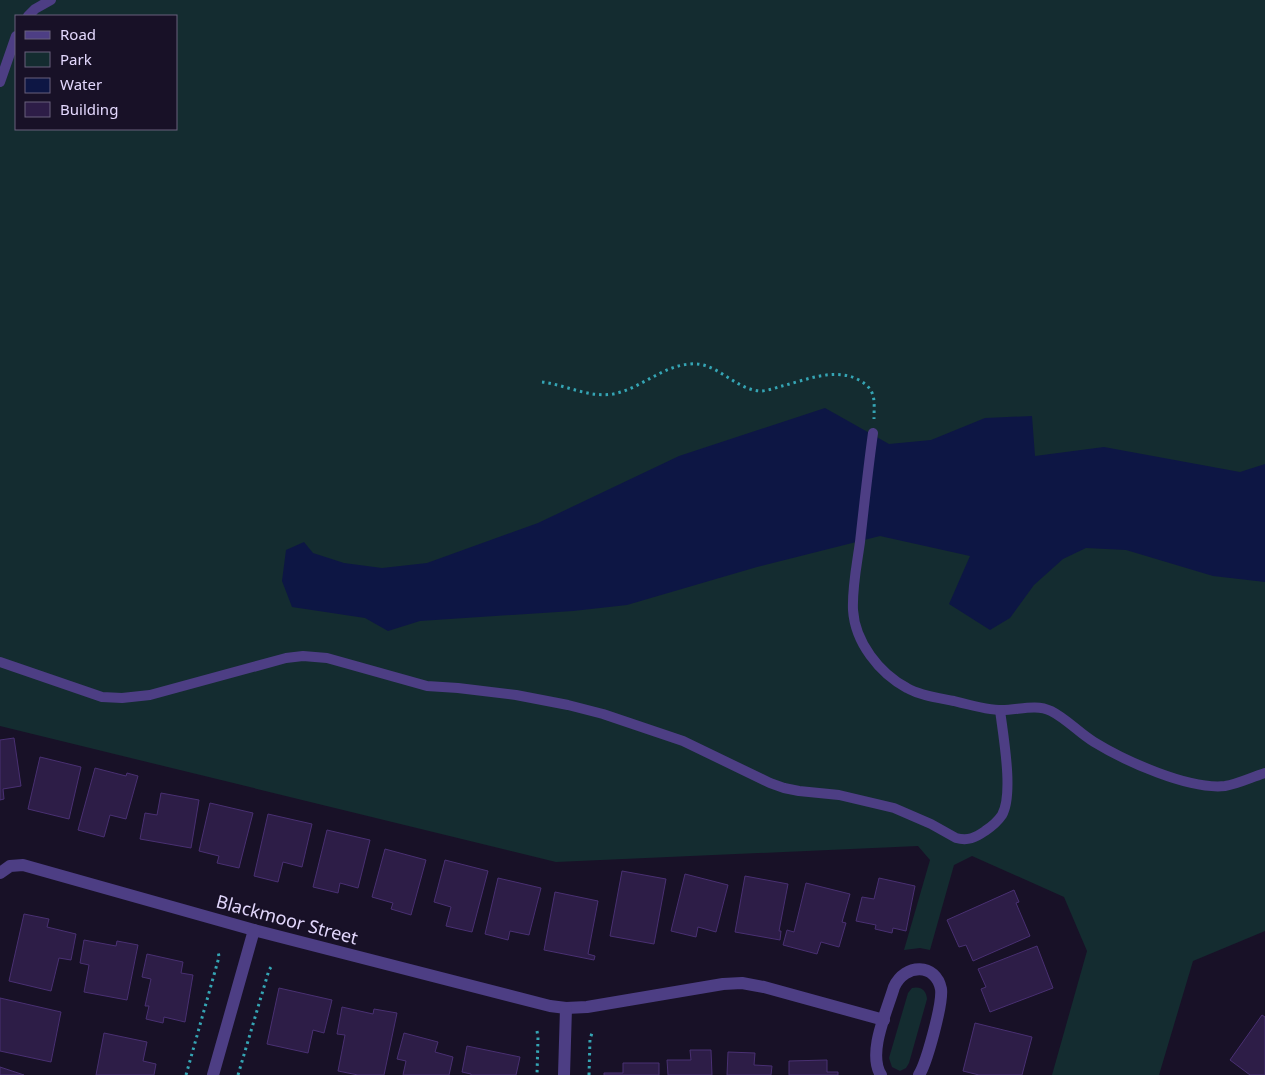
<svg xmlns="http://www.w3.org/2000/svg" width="1265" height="1075" viewBox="0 0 1265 1075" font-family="'Noto Sans',sans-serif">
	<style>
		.green { fill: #142c30; fill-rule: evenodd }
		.water { fill: #0d1644 }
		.building { fill: #2d1d47; stroke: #493072 }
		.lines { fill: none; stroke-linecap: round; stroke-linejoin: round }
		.path { stroke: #35a5b4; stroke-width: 3; stroke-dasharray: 2.5 4; stroke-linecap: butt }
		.lane { stroke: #4d3e84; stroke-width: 10 }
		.street { stroke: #4d3e84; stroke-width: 12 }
		.labels { text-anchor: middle; stroke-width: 4; stroke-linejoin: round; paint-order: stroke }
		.street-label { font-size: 18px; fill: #e3d8fd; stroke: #181127 }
	</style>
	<rect width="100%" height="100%" fill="#181127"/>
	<g class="green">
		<path d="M0,0H1265V931L1193,961L1159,1075H1052L1087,951L1064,897L972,856L954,865L930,950L920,948L904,950L930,860L918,846L556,862L0,726ZM16,16H176V129H16Z"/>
		<path d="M912,988C921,986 926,990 927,999L909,1063L906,1068L900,1071L892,1067L889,1058L908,993Z"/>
	</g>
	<path class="water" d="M825,408L889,444L931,440L985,418L1032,416L1035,456L1104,447L1240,472L1265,464V582L1213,576L1126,550L1086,548L1063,559L1034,585L1010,618L990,630L949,604L970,556L880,536L757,567L627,605L573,611L420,621L388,631L365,618L292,607L282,581L286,550L304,542L313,553L344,563L382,568L427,563L538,523L679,456Z"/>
	<g class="building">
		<path d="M14,738L21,786L3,789L4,799L0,800V740Z"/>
		<path d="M40,757L81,767L69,819L28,809Z"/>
		<path d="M95,768L126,776L127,773L138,776L126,819L110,815L104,837L78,830Z"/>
		<path d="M161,793L199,800L191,848L140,839L145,813L157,815Z"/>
		<path d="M210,803L253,813L239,868L217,863L219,856L199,851Z"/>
		<path d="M268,814L312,824L302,867L283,862L278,882L254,876Z"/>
		<path d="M327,830L370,840L358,888L340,883L338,893L313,887Z"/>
		<path d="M385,849L426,860L411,915L391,909L393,903L372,897Z"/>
		<path d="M445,860L488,871L472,932L446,926L451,907L434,902Z"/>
		<path d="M622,871L666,879L654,944L610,936Z"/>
		<path d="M685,874L728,885L716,932L698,927L696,937L671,931Z"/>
		<path d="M745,876L788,884L779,931H781L780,940L735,932Z"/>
		<path d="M498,878L541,888L529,935L510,931L508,940L485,934Z"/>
		<path d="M879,878L915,886L906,931L893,928L892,933L875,929L876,925L856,921L862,897L874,899Z"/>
		<path d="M806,883L850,894L842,922L846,923L839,947L821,942L817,954L783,945L787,930L794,932Z"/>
		<path d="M1014,890L1019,902L1016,903L1030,936L973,961L966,945L959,947L947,920Z"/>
		<path d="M555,892L598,901L588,954L595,956L594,960L544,950Z"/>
		<path d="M24,914L49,919L47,927L76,934L71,960L59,958L51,991L9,981Z"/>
		<path d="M84,940L116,946L117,941L138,945L127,1000L84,992L89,965L80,963Z"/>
		<path d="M1037,946L1053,988L990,1012L981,989L986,987L978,969Z"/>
		<path d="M147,954L183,962L181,973L193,975L185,1022L164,1017L163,1023L146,1019L149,1006H145L151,979L142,977Z"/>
		<path d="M279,988L332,1000L324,1033L313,1030L308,1053L267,1044Z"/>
		<path d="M0,998L61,1012L51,1062L0,1051Z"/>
		<path d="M342,1007L373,1014L374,1009L397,1013L384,1075H358L338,1071L345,1035L337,1034Z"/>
		<path d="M1262,1015L1265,1017V1075H1250L1230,1060Z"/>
		<path d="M975,1023L1032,1037L1022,1075H979L963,1071Z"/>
		<path d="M104,1033L147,1042L143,1061L156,1064L154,1075H96Z"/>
		<path d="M404,1033L438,1042L435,1052L453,1057L449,1075H403L406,1061L397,1059Z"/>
		<path d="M467,1046L520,1057L516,1075H471V1074L462,1072Z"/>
		<path d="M690,1050H711L712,1075H668L667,1060H691Z"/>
		<path d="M728,1052L755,1053L754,1065L772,1066L771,1075H727Z"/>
		<path d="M827,1060V1072H838V1075H789V1061Z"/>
		<path d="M623,1063H659V1075H604V1073H623Z"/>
		<path d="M0,1067L24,1075H0Z"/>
	</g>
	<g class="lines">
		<g class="path">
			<path d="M542,382C566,385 589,398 613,394C640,389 662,366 690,364C716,361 734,389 760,391C767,391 775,388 782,386C806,380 835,367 859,380C877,390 874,401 874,419"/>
			<path d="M537,1031L538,1037L537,1075"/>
			<path d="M186,1075L219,957L218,950"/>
			<path d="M238,1075L269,970L273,964"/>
			<path d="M589,1075L590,1039L592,1033"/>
		</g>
		<g class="lane">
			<path d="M28,16L35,9L51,0"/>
			<path d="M0,82L16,36"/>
			<path d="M873,433C868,469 864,506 860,542C857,564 852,587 853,610C855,642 879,673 907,688C921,696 939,698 954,701C969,705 984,709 999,710C1016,711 1035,703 1051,711C1067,719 1079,733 1094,742C1125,761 1189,790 1225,786C1238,784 1252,777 1265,773"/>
			<path d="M0,662L102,697L122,698L150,695L286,658L303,656L327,658L427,686L458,688L516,695L568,705L603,714L683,741L770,783L784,788L799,791L839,795L894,808L931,824L956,838C968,841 975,838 985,831C991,827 998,821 1002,815C1014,794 1003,735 1000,710"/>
		</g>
		<g class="street">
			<path d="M0,873L10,866L23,865L254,930L550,1006L566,1008L587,1007L723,984L742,983L764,987L884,1020"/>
			<path d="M213,1075L254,930"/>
			<path d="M564,1075L566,1008"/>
			<path d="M881,1075C867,1053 887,1011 894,987C905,963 936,963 941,989C943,1003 927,1062 919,1075"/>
		</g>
	</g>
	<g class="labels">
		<g class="street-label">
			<text transform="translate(287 920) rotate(15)" y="6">Blackmoor Street</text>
		</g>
	</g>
	<rect x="15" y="15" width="162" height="115" fill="#181127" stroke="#69617d"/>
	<rect x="25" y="31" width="25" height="8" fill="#4d3e84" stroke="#69617d"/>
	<text x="60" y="40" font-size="15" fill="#e3d8fd">Road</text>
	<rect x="25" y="52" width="25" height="15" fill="#142c30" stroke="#69617d"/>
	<text x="60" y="65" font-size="15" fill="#e3d8fd">Park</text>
	<rect x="25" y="78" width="25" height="15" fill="#0d1644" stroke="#69617d"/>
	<text x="60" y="90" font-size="15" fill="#e3d8fd">Water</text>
	<rect x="25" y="102" width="25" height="15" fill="#2d1d47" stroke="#69617d"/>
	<text x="60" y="115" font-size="15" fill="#e3d8fd">Building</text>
</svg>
